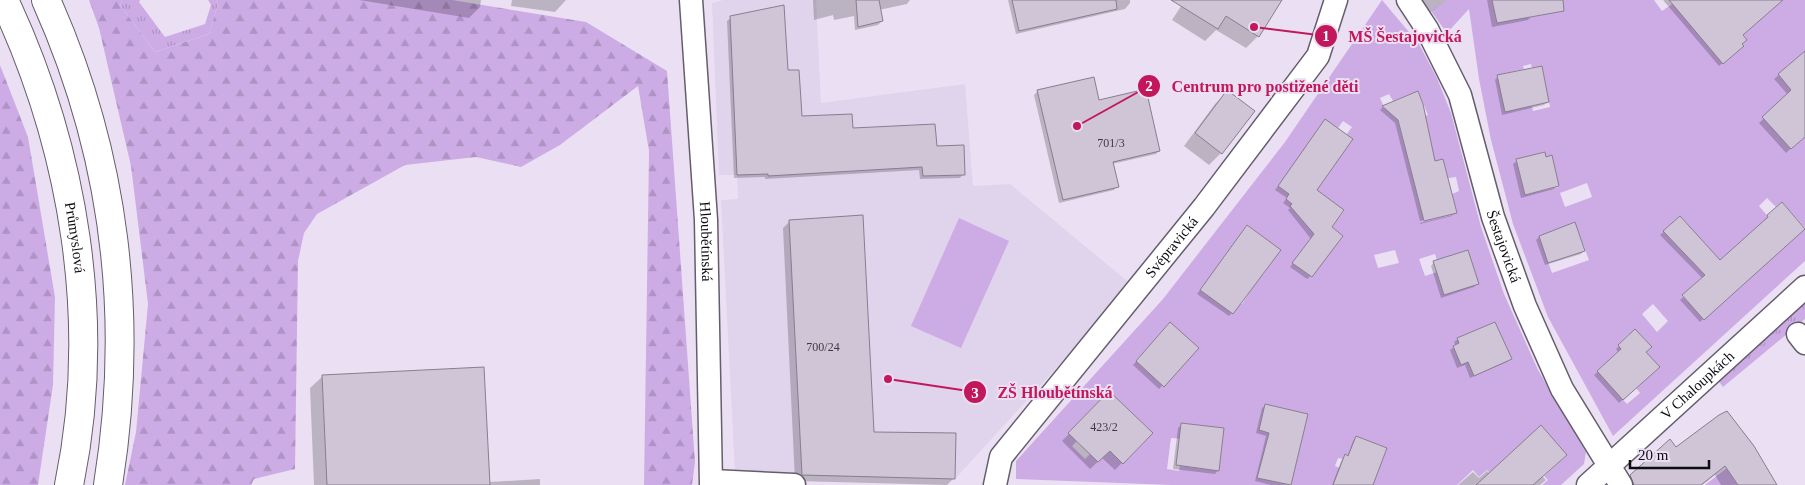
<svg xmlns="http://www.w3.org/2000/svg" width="1805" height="485" viewBox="0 0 1805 485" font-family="Georgia,serif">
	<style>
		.built { fill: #e0d3ec }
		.grass { fill: url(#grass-tufts) }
		.forest { fill: url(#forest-firs) }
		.garden { fill: #cdace6; fill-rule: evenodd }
		.shadow { fill: #0003 }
		.building { fill: #cfc5d7; stroke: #877e8f }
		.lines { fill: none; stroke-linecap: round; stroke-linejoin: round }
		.street-casing { stroke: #655d6c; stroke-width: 25 }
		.primary-casing { stroke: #655d6c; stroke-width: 30 }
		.street { stroke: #fff; stroke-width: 22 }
		.primary { stroke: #fff; stroke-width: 28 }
		.labels { text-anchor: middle; stroke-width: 4; stroke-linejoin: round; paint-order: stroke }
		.number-label { font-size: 12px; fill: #3e3a42 }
		.street-label { font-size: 15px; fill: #0e0b11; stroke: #ebe0f3 }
		.leader { fill: none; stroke: #c2185b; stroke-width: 2 }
		.callout-dot { fill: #c2185b; stroke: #ebe0f3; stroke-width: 2 }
		.mark-label { font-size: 15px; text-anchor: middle; font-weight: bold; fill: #fff }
		.callout-label { font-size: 16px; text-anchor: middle; font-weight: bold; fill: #c2185b; stroke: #ebe0f3; stroke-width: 4; stroke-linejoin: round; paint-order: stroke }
	</style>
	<defs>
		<pattern id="grass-tufts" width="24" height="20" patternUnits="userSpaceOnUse" patternTransform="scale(1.25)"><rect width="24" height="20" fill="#cdace6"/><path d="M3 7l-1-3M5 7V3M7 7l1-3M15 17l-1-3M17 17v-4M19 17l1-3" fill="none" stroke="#af93c4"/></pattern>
		<pattern id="forest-firs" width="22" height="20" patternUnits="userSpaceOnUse" patternTransform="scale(1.25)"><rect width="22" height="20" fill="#cdace6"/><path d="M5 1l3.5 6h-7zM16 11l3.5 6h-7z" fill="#af93c4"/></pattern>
	</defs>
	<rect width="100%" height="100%" fill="#ebe0f3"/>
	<path class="built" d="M723,0H816L821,103L965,84L973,186L1010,184L1132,285L955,479L802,476L735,473L721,200L738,199L737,175H719L712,3Z"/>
	<g class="grass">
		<path d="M122,0H140L139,2L165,37L205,24L211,5L208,0H216L218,4L209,34L155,52L120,5Z"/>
		<path d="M1805,299V319L1723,387L1717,379Z"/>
	</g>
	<g class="forest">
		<path d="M89,0H122L120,5L155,52L209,34L218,4L216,0H452L586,22L667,71L695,462L692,485H644L649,151L638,86L560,145L521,167L476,157L405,165L317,214L304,233L298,261L295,469L254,479L251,485H125L136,432L148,304L131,166L99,28Z"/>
		<path d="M0,65L28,137L55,297L53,385L38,485H0Z"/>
	</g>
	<g class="garden">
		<path d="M1382,0L1419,44L1437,78L1451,113L1481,227L1504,294L1538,370L1586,452L1584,464L1561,485H1542L1548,480L1544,476L1567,455L1541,426L1501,485L1487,470L1479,477L1473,470L1457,485H1373L1387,448L1356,436L1348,456L1345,455L1343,459L1338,458L1335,466L1340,468L1333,485H1291L1308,414L1265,404L1259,430L1269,433L1257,477L1288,485H1171L1016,479V461L1163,299L1285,142ZM1418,91L1428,115L1423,116L1384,107L1380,98L1389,94L1393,101ZM1325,120L1338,128L1343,121L1352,127L1294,206L1286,199L1289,194L1278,186ZM1426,120L1430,136L1403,141L1399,125ZM1443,159L1448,178L1456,177L1459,191L1452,194L1457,212L1424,221L1410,167ZM1336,204L1344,211L1332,227L1343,236L1311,277L1294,264L1310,239ZM1247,225L1279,249L1263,275L1261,274L1242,304L1240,303L1233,313L1200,290ZM1395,250L1399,263L1378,268L1374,255ZM1468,250L1478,284L1444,295L1437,272L1425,276L1419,259L1435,254L1437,260ZM1170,322L1164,387L1136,361ZM1495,322L1512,359L1474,376L1468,362L1461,365L1453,346L1459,343L1457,338ZM1109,391L1153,433L1123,464L1110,451L1098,462L1090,454L1085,459L1072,446L1077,441L1068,433ZM1181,423L1224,428L1219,471L1180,466L1179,471L1167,469L1171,438L1184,439L1180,431Z"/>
		<path d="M1447,0H1492L1497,23L1533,16L1530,0H1654L1662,11L1678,0L1743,46L1742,44L1747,40L1740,31L1745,17L1753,26L1782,0H1805V51L1778,74L1790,89L1805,91L1763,117L1791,149L1805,137V228L1782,202L1776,207L1767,198L1759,206L1772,221L1720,260L1680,216L1663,231L1705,275L1682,296L1704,319L1805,229V261L1613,436L1548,317L1513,224L1491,140L1479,79L1469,9L1447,33L1431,11ZM1531,64L1532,68L1542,66L1550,107L1533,111L1532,106L1505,112L1498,75L1524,69L1523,66ZM1544,152L1546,157L1552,156L1559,187L1525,195L1516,160ZM1587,183L1592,197L1565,207L1560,193ZM1575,223L1589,260L1552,273L1539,236ZM1653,304L1668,321L1657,332L1642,314ZM1629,334L1635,340L1641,335L1652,347L1646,352L1659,367L1636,388L1640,393L1627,404L1597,371L1621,349L1618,345Z"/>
		<path d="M959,218L1009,241L961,348L911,326Z"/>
		<path d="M1727,468L1738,485H1705Z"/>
	</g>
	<g class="shadow">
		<path d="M359,0H481L480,7L469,18Z"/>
		<path d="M512,0H566L555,12L511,6Z"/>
		<path d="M813,0H910L907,4L879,10L882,21L878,25L855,30L854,16L834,20L833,15L814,20Z"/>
		<path d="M1008,0H1130V3L1125,9L1016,34Z"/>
		<path d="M1185,0H1281L1258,36L1246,48L1216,30L1205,41L1172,20Z"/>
		<path d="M1416,0H1447L1426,15Z"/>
		<path d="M1487,0H1529L1532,16L1528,20L1492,27Z"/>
		<path d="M1663,0H1780L1742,35L1739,49L1719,66Z"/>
		<path d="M731,18L787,72L801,118L936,147L963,174L960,178L920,179L919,170L765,179V177L734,178L727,21Z"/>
		<path d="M1805,52V135L1786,153L1759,123L1788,95L1774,79Z"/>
		<path d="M1498,76L1548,102L1544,105L1502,115L1495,80Z"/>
		<path d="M1038,91L1098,101L1159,151L1156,154L1112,164L1117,187L1114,190L1059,203L1034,95Z"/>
		<path d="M1227,92L1221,153L1209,165L1184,146L1215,104Z"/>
		<path d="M1417,92L1434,162L1455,212L1453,215V212L1420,221L1395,123L1380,110L1383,107Z"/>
		<path d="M1322,124L1315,190L1330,228L1311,276L1307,279L1290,267L1311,239L1288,210L1290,208L1283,203L1287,198L1275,190Z"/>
		<path d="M1517,161L1557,186L1554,189L1521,198L1513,164Z"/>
		<path d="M1782,203L1800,232L1700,322L1680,300L1703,279L1660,235L1680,218L1720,262L1766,221L1764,220Z"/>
		<path d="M1453,215L1452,216L1420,224V223Z"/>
		<path d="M790,221L872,433L954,478L947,485L795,481L783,228Z"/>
		<path d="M1247,226L1232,313L1229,316L1197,294Z"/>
		<path d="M1539,237L1584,251L1581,254L1545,265L1536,240Z"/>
		<path d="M1434,262L1477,284L1474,287L1441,298L1431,266Z"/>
		<path d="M1170,324L1197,348L1159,389L1133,365Z"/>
		<path d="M1635,330L1645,353L1658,367L1619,403L1594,375L1619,353L1616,349Z"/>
		<path d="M1458,339L1510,359L1507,362L1470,378L1465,365L1457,368L1450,350L1456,346L1454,342Z"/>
		<path d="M323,376L489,482L540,479V485H314L310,388Z"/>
		<path d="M1109,393L1151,433L1115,470L1102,458L1090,469L1062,441Z"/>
		<path d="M1266,405L1307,415L1290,485H1271L1255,481L1266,436L1256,433L1262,408Z"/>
		<path d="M1182,424L1218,470L1215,474L1173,469L1178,428Z"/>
		<path d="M1356,437L1371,485H1332L1342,459L1347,457L1353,441Z"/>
		<path d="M1753,446L1775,485H1721L1715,475L1702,485H1622L1632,475L1676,449Z"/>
		<path d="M1487,471L1490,474L1542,476L1546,480L1540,485H1458L1473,472L1479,478Z"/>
	</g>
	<g class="building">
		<path d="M856,0H879L883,21L858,27Z"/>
		<path d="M1012,0H1116L1117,9L1019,31Z"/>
		<path d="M1171,0H1282L1259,37L1226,16L1218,29Z"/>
		<path d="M1492,0H1563L1564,11L1497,23Z"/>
		<path d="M1669,0H1783L1743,35L1747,40L1742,44L1744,46L1723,64Z"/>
		<path d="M784,5L788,70H799L802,116L852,114L853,128L935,124L937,146L964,145L965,175L923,176L922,167L768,176V174L737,175L730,16Z"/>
		<path d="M1805,51V137L1791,149L1762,117L1791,90L1778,74Z"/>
		<path d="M1542,66L1549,102L1505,112L1497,75Z"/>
		<path d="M1094,77L1099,100L1146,89L1160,151L1113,162L1119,187L1063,200L1037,90Z"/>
		<path d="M1227,90L1255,111L1222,154L1195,133Z"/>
		<path d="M1418,91L1423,104L1435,161L1443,159L1457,213L1424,221L1398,120L1382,106Z"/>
		<path d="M1325,119L1353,139L1317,190L1344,210L1332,227L1343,236L1312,277L1292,263L1314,234L1290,206L1292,204L1286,199L1289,194L1278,186Z"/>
		<path d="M1545,152L1546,157L1552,155L1559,186L1525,195L1516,159Z"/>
		<path d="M1782,202L1805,229L1704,320L1682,295L1705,275L1663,231L1680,216L1720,260L1768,217L1767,215Z"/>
		<path d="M863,215L874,432L956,433L955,479L802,475L789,220Z"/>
		<path d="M1575,222L1585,251L1548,263L1539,236Z"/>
		<path d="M1247,225L1281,250L1233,314L1200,290Z"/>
		<path d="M1468,250L1479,284L1444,295L1433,261Z"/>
		<path d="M1170,322L1199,348L1164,387L1136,361Z"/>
		<path d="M1495,322L1512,359L1474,376L1468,362L1461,365L1453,346L1459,343L1457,338Z"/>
		<path d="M1635,329L1652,347L1646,352L1660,367L1623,400L1597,371L1621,349L1618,345Z"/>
		<path d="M484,367L490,485H327L322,375Z"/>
		<path d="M1109,391L1153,433L1123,464L1110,451L1098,462L1068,433Z"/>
		<path d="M1265,404L1308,414L1291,485L1257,478L1269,433L1259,430Z"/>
		<path d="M1727,411L1754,446L1777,485H1738L1725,466L1701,485H1634L1630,475L1670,439L1676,447L1719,415Z"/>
		<path d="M1181,423L1224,428L1219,471L1176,465Z"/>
		<path d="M1541,425L1567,455L1533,485H1476Z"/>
		<path d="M1356,436L1387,448L1373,485H1333L1345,454L1348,456Z"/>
	</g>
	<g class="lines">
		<g class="street-casing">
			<g id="street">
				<path id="s1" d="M691,0L706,220L711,485"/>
				<path id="s2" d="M1408,0L1427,29L1460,95L1493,217L1525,306L1562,389L1621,485"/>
				<path d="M1798,334L1805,343"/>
				<path d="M712,481L794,485"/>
				<path id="s3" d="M995,485L1001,457L1204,207L1318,56L1336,0"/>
				<path id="s4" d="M1588,485L1805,287"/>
			</g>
		</g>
		<g class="primary-casing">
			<g id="primary">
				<path id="s5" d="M4,0C74,149 103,322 69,485"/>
				<path d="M46,0C115,154 135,318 108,485"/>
			</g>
		</g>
		<use href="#street" class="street"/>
		<use href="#primary" class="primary"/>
	</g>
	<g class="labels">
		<g class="number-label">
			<text x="1111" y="147">701/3</text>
			<text x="823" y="351">700/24</text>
			<text x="1104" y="431">423/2</text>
		</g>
		<g class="street-label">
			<text dy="5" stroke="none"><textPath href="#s5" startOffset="249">Průmyslová</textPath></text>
			<text dy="5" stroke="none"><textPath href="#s1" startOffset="242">Hloubětínská</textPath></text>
			<text dy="5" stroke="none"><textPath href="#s3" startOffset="299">Svépravická</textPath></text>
			<text dy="5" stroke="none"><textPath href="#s2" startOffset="266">Šestajovická</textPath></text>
			<text dy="5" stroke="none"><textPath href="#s4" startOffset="148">V Chaloupkách</textPath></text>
		</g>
	</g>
	<path class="leader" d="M1254 27L1326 36M1077 126L1149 86M888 379L975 392"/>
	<g class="callout-dot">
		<circle cx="1254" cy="27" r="5"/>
		<circle cx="1077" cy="126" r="5"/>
		<circle cx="888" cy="379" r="5"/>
		<circle cx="1326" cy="36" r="12"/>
		<circle cx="1149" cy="86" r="12"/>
		<circle cx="975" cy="392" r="12"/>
	</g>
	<g class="mark-label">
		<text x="1326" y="41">1</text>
		<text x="1149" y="91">2</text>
		<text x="975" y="398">3</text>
	</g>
	<g class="callout-label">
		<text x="1405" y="42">MŠ Šestajovická</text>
		<text x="1265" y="92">Centrum pro postižené děti</text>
		<text x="1055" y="398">ZŠ Hloubětínská</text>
	</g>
	<path d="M1630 460v8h79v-8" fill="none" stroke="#0e0b11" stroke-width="2.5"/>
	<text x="1638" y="460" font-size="15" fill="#0e0b11" stroke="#ebe0f3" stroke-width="4" paint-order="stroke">20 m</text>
</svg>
